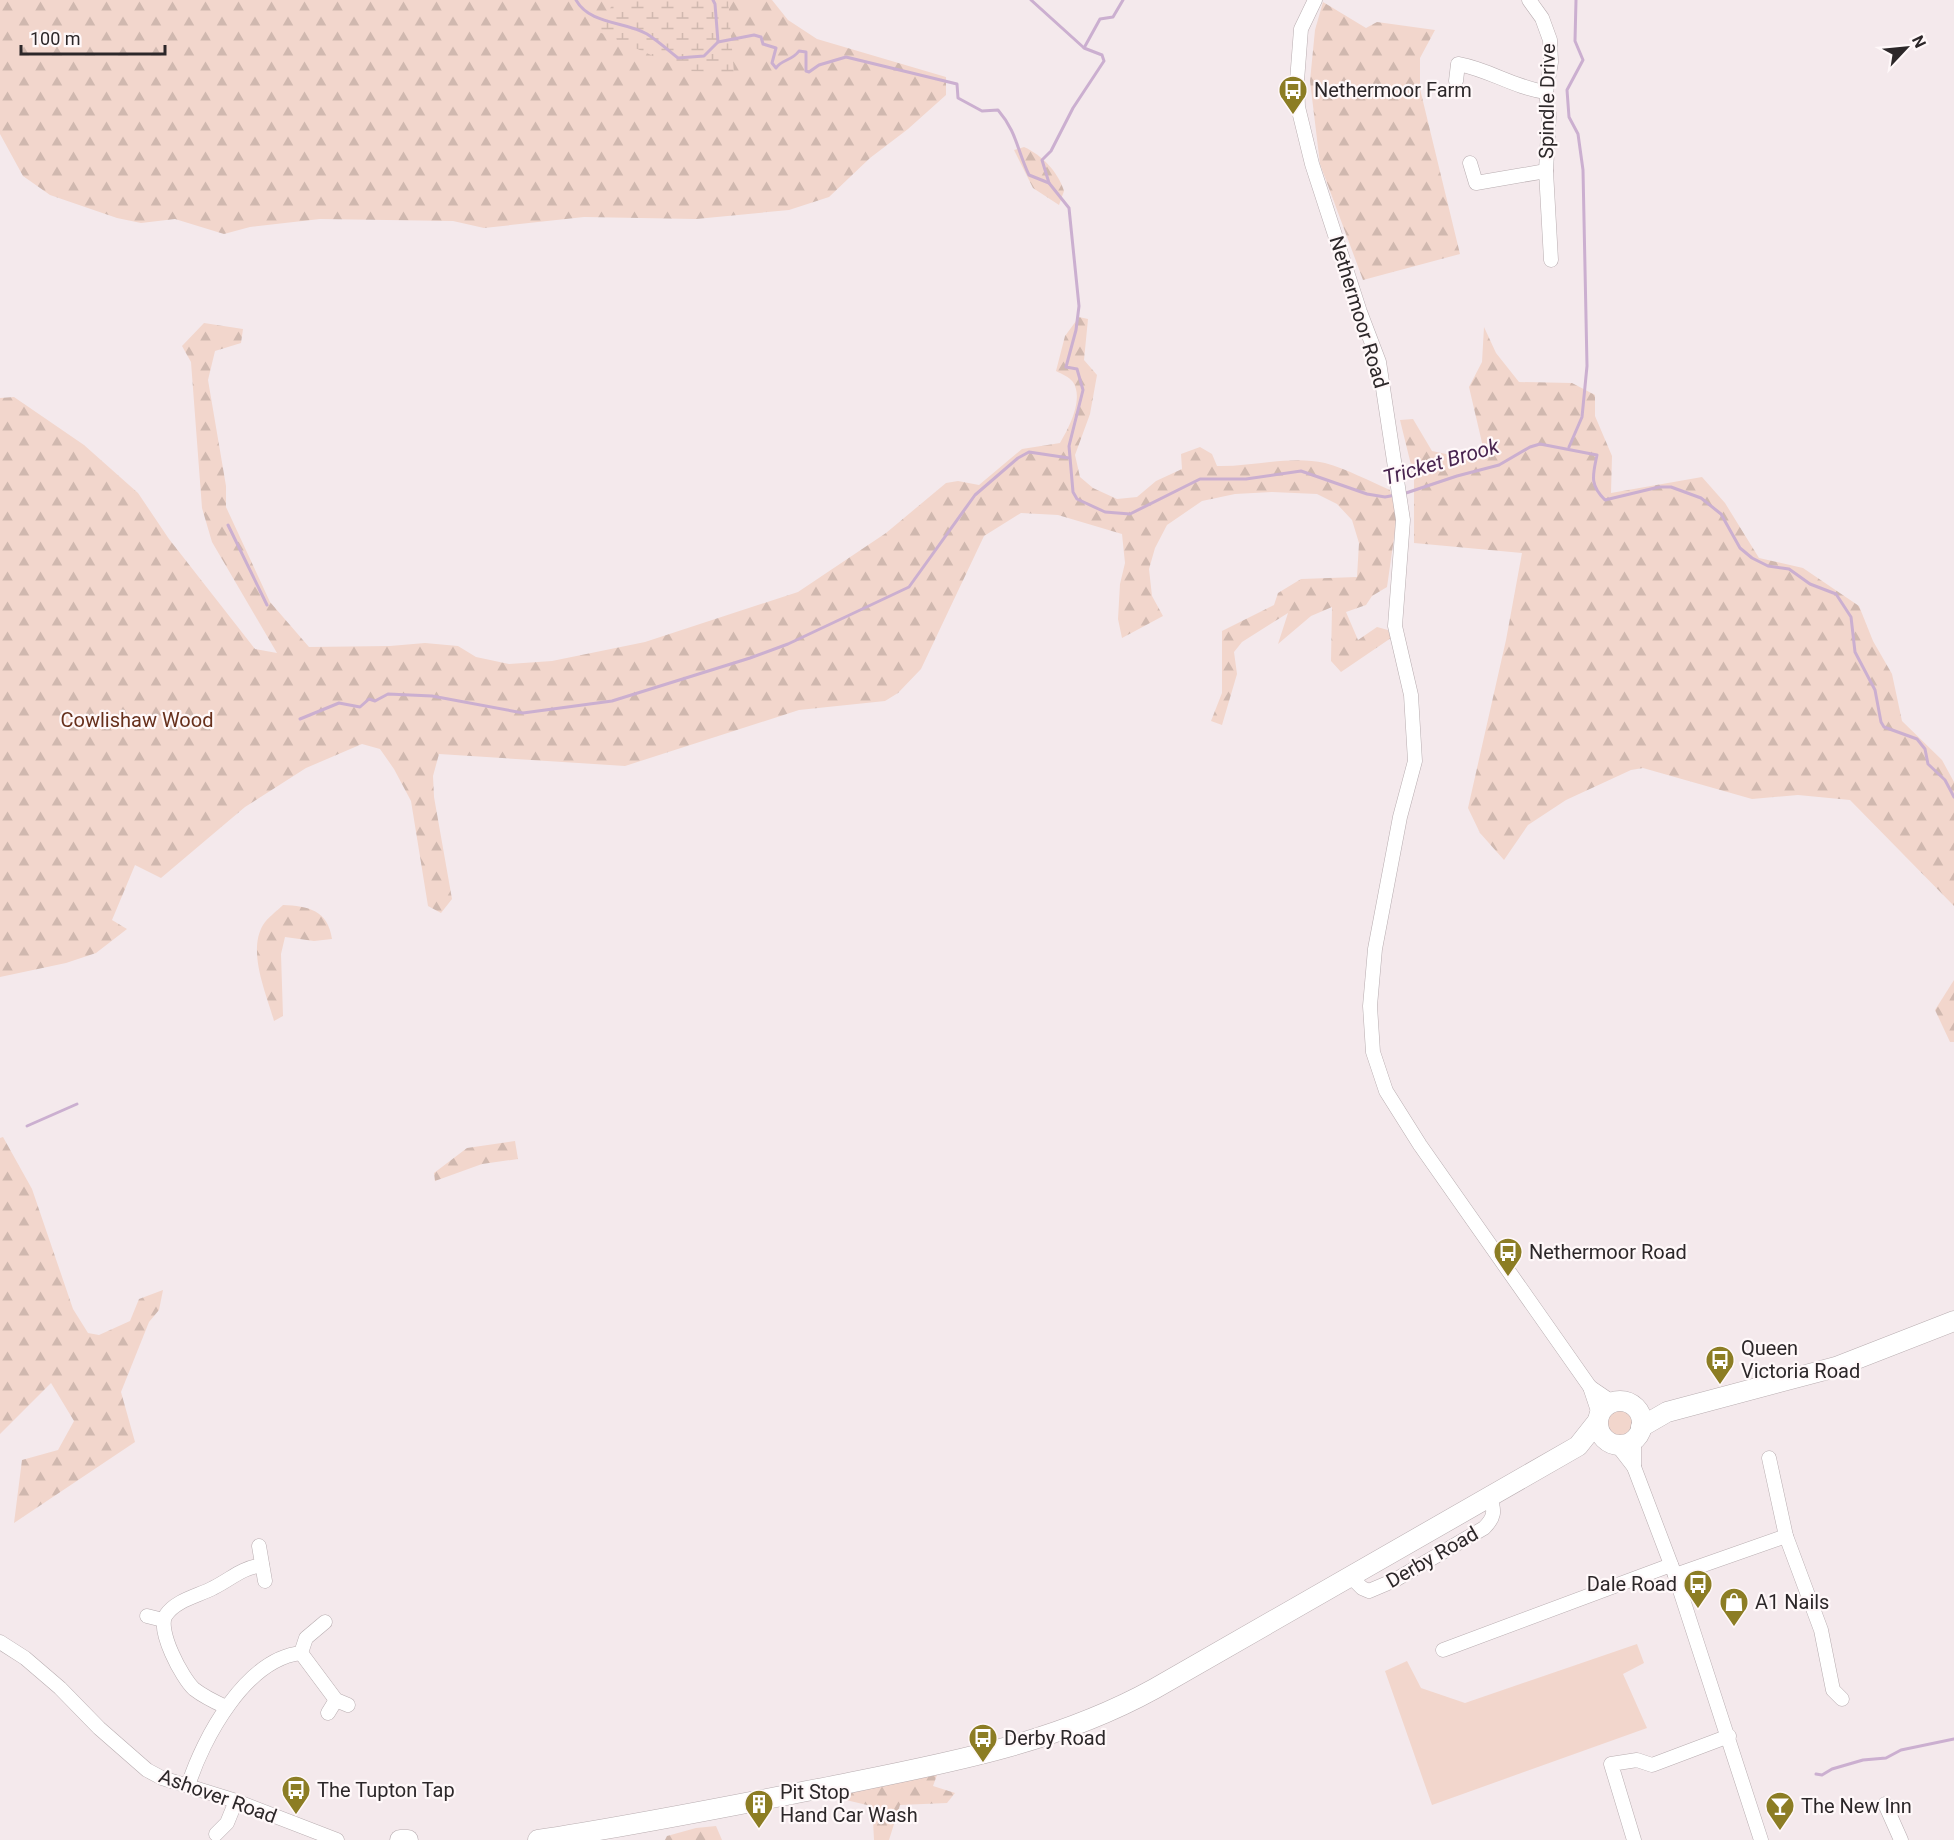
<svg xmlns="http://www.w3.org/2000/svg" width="1954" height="1840" viewBox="0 0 1954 1840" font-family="Roboto,sans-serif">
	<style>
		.green { fill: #f2d6cc }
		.forest { fill: url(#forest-firs) }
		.wetland { fill: url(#wetland-marsh) }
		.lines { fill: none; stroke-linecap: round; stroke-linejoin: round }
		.stream { stroke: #cbafd0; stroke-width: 3 }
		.minor-casing { stroke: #b8adb0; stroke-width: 15 }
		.highway-casing { stroke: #b8adb0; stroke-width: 21 }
		.minor { stroke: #fff; stroke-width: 14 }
		.highway { stroke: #fff; stroke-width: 20 }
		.labels { text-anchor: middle; stroke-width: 4.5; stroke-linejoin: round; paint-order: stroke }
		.poi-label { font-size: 20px; fill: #2c2729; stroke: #fff8f9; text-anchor: start }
		.street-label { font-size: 20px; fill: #2c2729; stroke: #fff8f9 }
		.park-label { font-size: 20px; fill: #67301c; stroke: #fff8f9 }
		.water-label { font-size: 21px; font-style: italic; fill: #492550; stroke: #fff8f9 }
	</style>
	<defs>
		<pattern id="forest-firs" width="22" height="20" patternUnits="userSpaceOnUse" patternTransform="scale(1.5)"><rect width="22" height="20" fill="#f2d6cc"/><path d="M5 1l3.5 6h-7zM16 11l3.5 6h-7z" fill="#d0b8af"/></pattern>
		<pattern id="wetland-marsh" width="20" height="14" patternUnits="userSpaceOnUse" patternTransform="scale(1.5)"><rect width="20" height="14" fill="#f2d6cc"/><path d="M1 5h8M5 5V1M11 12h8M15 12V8" fill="none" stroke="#d0b8af"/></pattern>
	</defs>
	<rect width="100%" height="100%" fill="#f4e9ec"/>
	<g class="green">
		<circle cx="1620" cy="1423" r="16"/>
		<path d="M1637,1644L1644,1663L1623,1674L1647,1728L1432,1805L1385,1671L1407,1661L1421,1688L1465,1703Z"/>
	</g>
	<g class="forest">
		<path d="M0,0H772L788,20L817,39L946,77V95L908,129L870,158L829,197L789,210L696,219L584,217L484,228L453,221L320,219L250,227L224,234L175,219L141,223L117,218L50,195L23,176L0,134Z"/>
		<path d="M1323,2L1366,28L1377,22L1435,30L1420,58V89L1460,254L1363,280L1320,164L1310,81L1315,30Z"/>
		<path d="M1024,147C1042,155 1058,172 1064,191L1059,205L1033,188L1014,150Z"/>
		<path d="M1079,317L1088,319L1084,360L1097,375L1090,414L1075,455L1080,477L1093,488L1117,499L1137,497L1156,481L1182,469L1181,454L1200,447L1212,454L1217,466C1251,467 1290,455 1325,463C1347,469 1369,481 1390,490L1397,517L1387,587L1372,596L1366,605L1346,612L1358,640L1377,627L1388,630L1391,638L1341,672L1331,661L1332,607L1311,616L1278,644L1288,613L1242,642L1234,652L1237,674L1222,725L1211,721L1222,693V631L1274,605L1278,593L1301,579L1357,577L1359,543L1352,520L1337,504L1317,494L1272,492L1235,494L1202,501L1167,525L1155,548L1149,569L1152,596L1163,616L1122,638L1118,619L1120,584L1125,563L1122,534L1058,515L1021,513L984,536L921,669L898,693L885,701L799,710L625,766L439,754L433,776L434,797L452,899L441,913L428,906L411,801L394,769L380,749L362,744L306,768L245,807L161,878L135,865L112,920L127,929L96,953L66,963L0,977V398L14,397L84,445L138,493L169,539L255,649L277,653L212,542L202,508L191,362L182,346L204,323L243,329L241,343L215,351L208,380L226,486V507L270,602L309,647L390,646L425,643L458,646L476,657L509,664L552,661L645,642L798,592L886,533L946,483L958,481L979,485L1022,449L1060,443C1069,428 1084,399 1073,382C1069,377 1062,374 1056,371L1065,336Z"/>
		<path d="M1484,327L1496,353L1519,382L1572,383L1595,395V416L1612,456L1611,493L1702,477L1725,503L1759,558L1803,568L1859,606L1873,641L1892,674L1902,721L1942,760L1954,782V906L1850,800L1798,795L1752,799L1643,768L1631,770L1566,800L1528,825L1504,860L1480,833L1468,808L1506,640L1522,553L1414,543V477L1400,420L1413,419L1432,451L1474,460L1483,447L1469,387L1482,362Z"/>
		<path d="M283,905C308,906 328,910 332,939L314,941L285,937L281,954L283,1016L274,1021C267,995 247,952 263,925C267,918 277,911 283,905Z"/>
		<path d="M1954,980V1042H1950L1935,1010Z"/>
		<path d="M3,1137L32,1189L73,1309L88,1333L99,1335L130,1321L139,1299L163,1290L159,1310L149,1322L121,1392L135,1442L14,1523L22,1460L58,1450L74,1421L51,1383L0,1434V1138Z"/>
		<path d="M515,1141L518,1159L482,1164L435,1181L434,1173L467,1148Z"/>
		<path d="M937,1775L933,1786L955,1793L947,1803L900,1805L889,1840H874L873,1821L867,1805L829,1796Z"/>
		<path d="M716,1826L722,1840H665L667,1836L696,1828Z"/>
	</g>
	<path class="wetland" d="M615,0H728L734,73L687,71L597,31Z"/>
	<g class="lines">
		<g class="stream">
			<path d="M576,0C590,25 625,21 647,34C658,41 668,50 678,58L704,56L718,42L754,35L761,37L763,44L776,48L772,63L776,68C782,59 792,61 799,51L806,52V71L809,72L819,65L846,57L957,84L958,98L982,111L998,110C1017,132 1017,150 1029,175L1049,183"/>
			<path d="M713,0L715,4L718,42"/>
			<path d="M1031,0L1083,47"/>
			<path d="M1123,0L1113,17L1100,19L1084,48L1102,55L1104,61L1073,108L1051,151L1042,160L1049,183L1069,208L1079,306L1076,330L1066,367L1077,369L1083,390L1069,446L1073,492L1077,499L1105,512L1130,514L1200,479H1246L1301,471L1367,494L1385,497L1396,495"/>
			<path d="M1569,447L1582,417L1587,366L1583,170L1578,134L1569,117L1567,90L1583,60L1575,41L1576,0"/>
			<path d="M1403,494L1457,476L1499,465L1530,447L1540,444L1597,455C1593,475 1589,484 1605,500L1659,487H1671L1701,498L1721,514L1740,548L1752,558L1768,566L1789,569L1810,584L1836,594L1851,617L1855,652L1875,690L1881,722L1884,727L1917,739L1925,749L1928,764L1945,780L1954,797"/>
			<path d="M228,525L267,605"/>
			<path d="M300,719L339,703L360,707L369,699L375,701L388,694L432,696L523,713L612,701L750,658L788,644L909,587L975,495L1018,458L1029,452L1069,458"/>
			<path d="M27,1126L77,1104"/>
			<path d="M1816,1774L1822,1775L1832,1769L1863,1760L1886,1758L1901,1750L1954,1739"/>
		</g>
		<g class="minor-casing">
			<g id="minor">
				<path d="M1315,0L1301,29L1297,81L1298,107L1312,164L1360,312L1379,362L1403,520L1395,626L1411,695L1415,761L1400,817L1375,949L1370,1006L1373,1052L1386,1091L1420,1145L1590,1387L1599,1414"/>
				<path d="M1529,0L1542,18L1550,40L1551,62L1546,92L1549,115L1546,171L1551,260"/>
				<path d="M1456,81L1458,64C1491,70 1512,87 1546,92"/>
				<path d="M1470,163L1476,183L1546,171"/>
				<path d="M1590,1387L1612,1402"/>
				<path d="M1617,1445L1634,1467L1675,1575L1761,1840"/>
				<path d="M1769,1458L1786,1536L1821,1630L1833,1690L1842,1699"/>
				<path d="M1634,1467V1440"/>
				<path d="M259,1546L265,1581"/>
				<path d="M1675,1575L1786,1536"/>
				<path d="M1351,1577L1362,1588L1369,1591L1395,1580L1484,1528C1494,1518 1496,1511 1489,1497"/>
				<path d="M147,1616L163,1620"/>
				<path d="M325,1622L306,1638L301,1653L336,1700L348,1705"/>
				<path d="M0,1642L25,1658L60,1688L99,1728L147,1770L162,1778L236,1801L337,1840"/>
				<path d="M1443,1650L1671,1565"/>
				<path d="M226,1707C215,1702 203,1696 194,1689C182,1678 156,1629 166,1615C176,1600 198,1596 213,1588C233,1578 239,1569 262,1565"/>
				<path d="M328,1713L336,1700"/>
				<path d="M188,1786C203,1738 246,1659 301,1653"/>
				<path d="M1885,1804L1901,1840"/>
				<path d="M216,1834L227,1823L236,1801"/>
				<path d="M1634,1840L1611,1764L1637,1760L1652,1765L1729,1736"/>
			</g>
		</g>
		<g class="highway-casing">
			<g id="highway">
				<circle cx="1620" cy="1423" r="22"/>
				<path d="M1641,1427L1667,1412L1836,1367L1954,1321"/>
				<path d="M400,1840H408"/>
				<path d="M538,1840C637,1825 735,1805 833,1786C943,1764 1054,1744 1154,1689L1578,1446L1597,1422"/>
			</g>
		</g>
		<use href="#minor" class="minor"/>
		<use href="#highway" class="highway"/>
	</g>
	<defs>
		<g id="bus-pin" transform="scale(1.5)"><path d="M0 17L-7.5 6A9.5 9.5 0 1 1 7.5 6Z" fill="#8c7d24" stroke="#fff8f9"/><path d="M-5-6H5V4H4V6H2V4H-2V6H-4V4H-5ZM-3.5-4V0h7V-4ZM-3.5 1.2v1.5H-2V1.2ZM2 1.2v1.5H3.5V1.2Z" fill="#fff"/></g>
		<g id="shop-pin" transform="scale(1.5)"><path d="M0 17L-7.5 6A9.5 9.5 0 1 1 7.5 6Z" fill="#8c7d24" stroke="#fff8f9"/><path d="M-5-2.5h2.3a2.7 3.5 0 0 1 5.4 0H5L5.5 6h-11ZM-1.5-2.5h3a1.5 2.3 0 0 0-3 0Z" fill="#fff"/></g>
		<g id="building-pin" transform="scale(1.5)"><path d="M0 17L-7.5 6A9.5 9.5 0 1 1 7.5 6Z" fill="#8c7d24" stroke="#fff8f9"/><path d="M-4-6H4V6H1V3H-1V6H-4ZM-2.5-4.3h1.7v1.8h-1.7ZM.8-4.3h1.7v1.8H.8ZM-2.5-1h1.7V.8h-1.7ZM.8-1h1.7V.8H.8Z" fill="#fff"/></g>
		<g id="bar-pin" transform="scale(1.5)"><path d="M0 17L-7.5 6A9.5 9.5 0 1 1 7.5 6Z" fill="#8c7d24" stroke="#fff8f9"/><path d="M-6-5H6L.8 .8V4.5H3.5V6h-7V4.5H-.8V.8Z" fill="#fff"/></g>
	</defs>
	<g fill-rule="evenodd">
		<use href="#bus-pin" x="1293" y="90"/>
		<use href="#bus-pin" x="1508" y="1252"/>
		<use href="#bus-pin" x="1720" y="1360"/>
		<use href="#bus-pin" x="1698" y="1584"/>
		<use href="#shop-pin" x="1734" y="1602"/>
		<use href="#bus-pin" x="983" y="1738"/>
		<use href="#bus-pin" x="296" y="1790"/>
		<use href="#building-pin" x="759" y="1804"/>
		<use href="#bar-pin" x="1780" y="1806"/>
	</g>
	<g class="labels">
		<g class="poi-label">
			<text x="1314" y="97">Nethermoor Farm</text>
			<text x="1529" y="1259">Nethermoor Road</text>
			<text x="1741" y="1355">Queen<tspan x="1741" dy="23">Victoria Road</tspan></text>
			<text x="1677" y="1591" text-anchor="end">Dale Road</text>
			<text x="1755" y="1609">A1 Nails</text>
			<text x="1004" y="1745">Derby Road</text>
			<text x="317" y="1797">The Tupton Tap</text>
			<text x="780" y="1799">Pit Stop<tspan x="780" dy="23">Hand Car Wash</tspan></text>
			<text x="1801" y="1813">The New Inn</text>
		</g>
		<g class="street-label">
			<text transform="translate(1547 101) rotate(-89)" y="7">Spindle Drive</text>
			<text transform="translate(1359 312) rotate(73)" y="7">Nethermoor Road</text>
			<text transform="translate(1432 1557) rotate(-30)" y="7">Derby Road</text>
			<text transform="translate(218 1796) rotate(20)" y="7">Ashover Road</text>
		</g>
		<g class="park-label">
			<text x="137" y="727">Cowlishaw Wood</text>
		</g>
		<g class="water-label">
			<text transform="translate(1441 462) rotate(-16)" y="7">Tricket Brook</text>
		</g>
	</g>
	<g transform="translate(1906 48) rotate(64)" stroke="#fff8f9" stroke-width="4.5" paint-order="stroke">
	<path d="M0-4.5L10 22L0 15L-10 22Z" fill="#2c2729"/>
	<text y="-9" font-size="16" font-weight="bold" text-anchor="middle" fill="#2c2729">N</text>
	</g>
	<path d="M21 45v9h144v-9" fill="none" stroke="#2c2729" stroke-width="3"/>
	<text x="30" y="45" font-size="18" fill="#2c2729" stroke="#fff8f9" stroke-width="4.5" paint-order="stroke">100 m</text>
</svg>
